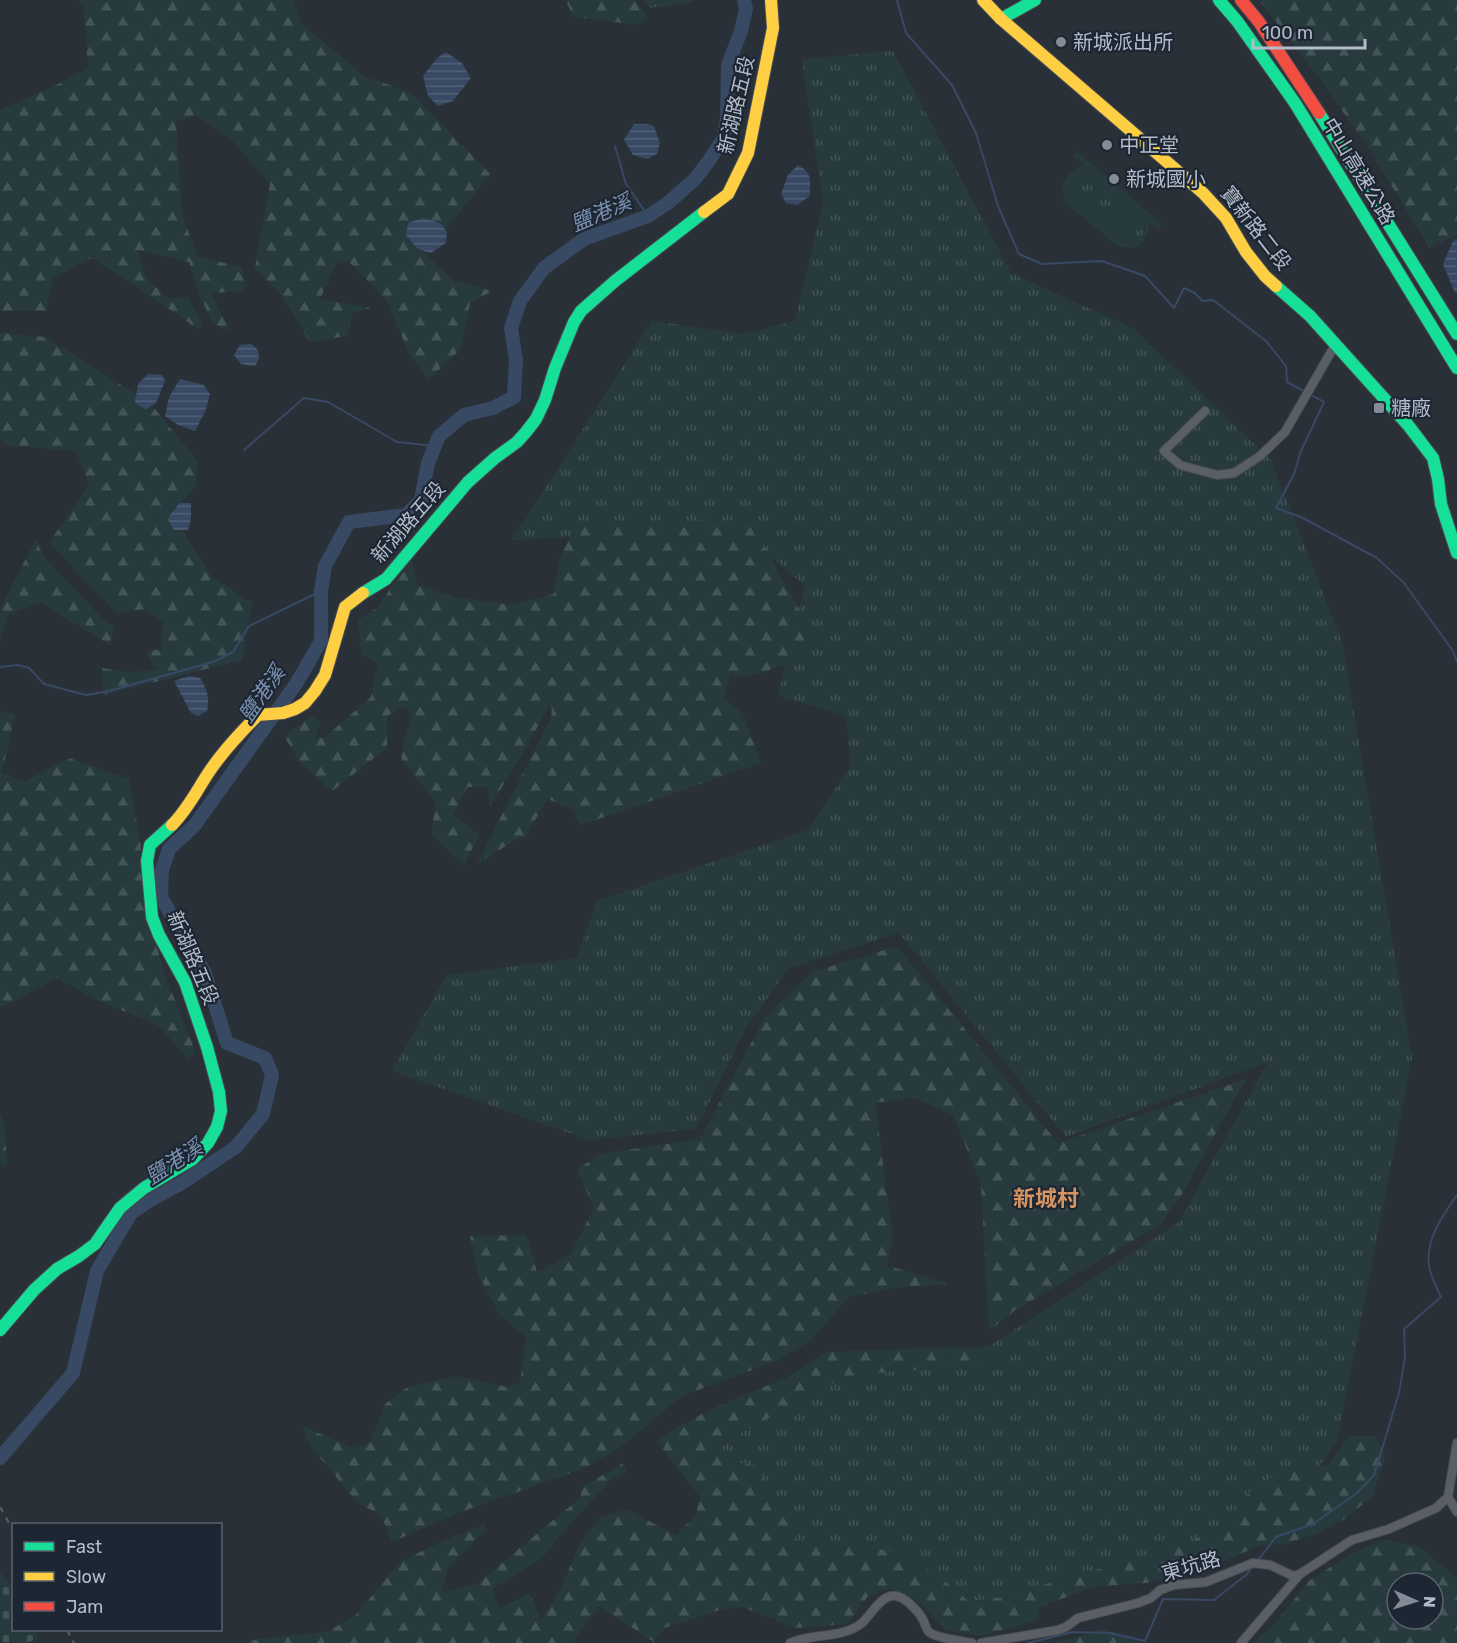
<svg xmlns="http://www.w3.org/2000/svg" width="1457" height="1643" viewBox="0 0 1457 1643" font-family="Rubik,'Noto Sans TC',sans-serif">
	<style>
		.grass { fill: url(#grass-tufts) }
		.forest { fill: url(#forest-firs); fill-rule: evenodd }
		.cemetery { fill: url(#cemetery-stones) }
		.garden { fill: #273a3e; fill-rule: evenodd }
		.water { fill: url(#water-rules) }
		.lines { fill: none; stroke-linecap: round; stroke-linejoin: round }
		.stream { stroke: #384963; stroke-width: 2 }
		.river { stroke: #384963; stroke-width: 14 }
		.street-casing { stroke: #484c53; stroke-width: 10 }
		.fast-casing { stroke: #484c53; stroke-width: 14 }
		.slow-casing { stroke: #484c53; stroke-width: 14 }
		.jam-casing { stroke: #484c53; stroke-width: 14 }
		.street { stroke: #5a5e66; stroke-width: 8 }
		.fast { stroke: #16e098; stroke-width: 12 }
		.slow { stroke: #ffcf43; stroke-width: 12 }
		.jam { stroke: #f24e42; stroke-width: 12 }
		.rail { stroke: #595d64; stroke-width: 2; stroke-dasharray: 6 6; stroke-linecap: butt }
		.poi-dot { fill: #848b96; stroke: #1d2633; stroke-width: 2 }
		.labels { text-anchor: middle; stroke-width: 4.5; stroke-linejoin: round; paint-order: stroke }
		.poi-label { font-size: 20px; fill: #b4bcc9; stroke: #1d2633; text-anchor: start }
		.street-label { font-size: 20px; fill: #b4bcc9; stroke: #1d2633 }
		.water-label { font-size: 21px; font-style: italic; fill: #7c92b1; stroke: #1d2633 }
		.quarter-label { font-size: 22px; font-weight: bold; fill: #d59563; stroke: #1d2633 }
	</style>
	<defs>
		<pattern id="grass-tufts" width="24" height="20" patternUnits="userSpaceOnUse" patternTransform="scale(1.5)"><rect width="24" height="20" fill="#273a3e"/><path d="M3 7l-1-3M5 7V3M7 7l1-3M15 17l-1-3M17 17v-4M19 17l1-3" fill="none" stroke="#445559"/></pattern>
		<pattern id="forest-firs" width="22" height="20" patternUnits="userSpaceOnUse" patternTransform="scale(1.5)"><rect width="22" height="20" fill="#273a3e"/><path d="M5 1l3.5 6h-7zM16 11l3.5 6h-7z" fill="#445559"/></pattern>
		<pattern id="cemetery-stones" width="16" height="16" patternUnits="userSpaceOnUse" patternTransform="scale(1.5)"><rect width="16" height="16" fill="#273a3e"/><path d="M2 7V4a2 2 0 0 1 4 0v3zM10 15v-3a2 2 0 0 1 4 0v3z" fill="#445559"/></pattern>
		<pattern id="water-rules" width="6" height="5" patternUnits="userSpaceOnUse" patternTransform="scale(1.5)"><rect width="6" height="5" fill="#384963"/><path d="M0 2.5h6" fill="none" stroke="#526178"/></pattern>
	</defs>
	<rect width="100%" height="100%" fill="#2a3038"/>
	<g class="grass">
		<path d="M643,0H696L689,3L649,8Z"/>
		<path d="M893,51L1011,273L1133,328L1271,460L1342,642L1412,1058L1337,1442L1277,1522L977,1618L891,1571L801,1565L700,1460L840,1364L988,1347L1178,1223L1268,1062L1066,1137L899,933L789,968L746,1028L696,1129L589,1140L392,1071L447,975L577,958L597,901L808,830L851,764L846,716L778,696L805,586L739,529L512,540L652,321L744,334L795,321L823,203L802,59Z"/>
		<path d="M1089,177L1094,178L1125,204L1104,227L1073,200L1072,193L1074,186L1081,178Z"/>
		<path d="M1138,216C1155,232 1135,252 1118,239Z"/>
	</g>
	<g class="forest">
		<path d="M77,0H294L302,24L364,76L412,93L490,174L445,230L424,232V252L452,280L492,291L470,303L461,349L428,380L409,353L386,299L348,261L336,264L320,299L371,308L353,313L347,336L310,342L283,297L255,268L270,183L230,138L196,115L176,121L182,215L198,257L242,267L246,291L211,293L230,332L212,323L199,293L189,262L137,250L147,279L169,299L188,297L203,327L198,329L115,272L91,258L53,278L46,311H0V110L51,88L88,68L84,6Z"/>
		<path d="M565,0H635L647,17L638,25L574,17Z"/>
		<path d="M1259,0H1457V235L1430,248L1369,149L1325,86Z"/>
		<path d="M0,333L45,337L150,403L198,462L195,488L172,515L211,576L252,603L242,660L103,695L102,668L128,672L157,670L146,652L161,649L163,623L146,609L116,612L49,543L89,484L76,451L5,445L0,438Z"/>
		<path d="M714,519L754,527L809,628L795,662L747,677L730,674L724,698L742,712L761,763L581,825L571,808L547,799L526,836L515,840L477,864L551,718L552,709L549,705L523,754L490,806L488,787H467L453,815L479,835L464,865L432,835L435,801L401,758L403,746L412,714L406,706L387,716V748L332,791L300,763L284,736L313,716L321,722L315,738H324L371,697L378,663L361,655L358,620L378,607L411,558L417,585L454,597L511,605L554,594L560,558L575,526L664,524Z"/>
		<path d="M36,539L43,556L107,623L115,625L110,645L40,602L8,615L0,641V609Z"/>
		<path d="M0,711L15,714L2,773L23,782L69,758L129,779L140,840L147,909L163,970L195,1051L189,1060L159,1026L95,999L57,978L0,1008Z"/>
		<path d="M897,946L1058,1143L1246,1079L1182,1194L1161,1224L1014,1311L989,1331L981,1184L953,1115L913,1097L875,1103L893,1240L886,1265L947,1284L894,1288L849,1297L811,1340L779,1360L682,1396L626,1443L585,1468L458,1513L392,1542L381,1515L358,1503L311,1447L302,1426L353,1448L370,1443L385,1404L406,1388L456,1376L507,1387L520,1383L526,1337L500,1315L478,1274L470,1236L526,1235L537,1272L570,1255L594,1208L577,1169L601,1154L700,1139L764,1019L812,972Z"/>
		<path d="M0,1113L5,1126L7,1165L0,1163Z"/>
		<path d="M959,1347L995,1354L975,1365L866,1374L830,1384L800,1398L763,1421L719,1445L735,1462L754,1465L784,1511L801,1548L845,1546L894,1551L938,1575L968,1601L1014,1596L1060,1579L1136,1560L1190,1542L1225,1522L1250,1492L1283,1470L1329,1465L1348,1436H1375L1386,1455L1372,1497L1343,1520L1316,1534L1284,1544L1262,1545L1214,1565L1146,1583L1093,1587L1040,1607L1038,1620L981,1636L944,1629L918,1601L892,1588L868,1596L848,1624L796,1628L742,1607L719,1610L664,1628L654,1642L599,1606L575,1640V1643H245L258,1639L327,1632L356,1615L401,1561L459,1534L484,1525L486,1529L448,1568L442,1592L477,1584L581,1497V1488L623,1463L627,1471L612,1479L566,1528L543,1557L492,1589L499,1609L529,1593L541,1620L560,1591L579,1545L599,1519L626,1509L676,1535L696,1515L700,1497L656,1440L709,1410L788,1377L827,1352Z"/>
		<path d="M1384,1539L1420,1547L1457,1578V1643H1254L1276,1622L1309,1581L1352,1553ZM1397,1583H1433V1619H1397Z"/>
		<path d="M1104,1629L1140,1643H1055Z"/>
	</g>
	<path class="cemetery" d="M0,1572L13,1588L14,1630H34L38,1639L25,1643L0,1642Z"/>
	<path class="garden" d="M1077,151L1162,224L1158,229L1149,222C1149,240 1137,254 1118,245C1112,242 1107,237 1102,233C1090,223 1077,213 1064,202C1061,181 1064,174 1084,165L1073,156ZM1089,177L1094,178L1124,204L1104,226L1073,200L1072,193L1074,186L1081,178ZM1138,216C1154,230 1140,246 1121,242L1118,239Z"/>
	<g class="water">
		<path d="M446,52L462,63L471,78L453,101L438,106L428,96L423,76L437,58Z"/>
		<path d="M634,124H647L654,126L660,143L657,154L647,159L633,155L624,140Z"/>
		<path d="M798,165C813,174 810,180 810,196L797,205L786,203L781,194L788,175Z"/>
		<path d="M423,218L440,223L447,232L446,243L431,253L418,249L406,235L408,223Z"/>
		<path d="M1457,238V292L1455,293L1443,264L1453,241Z"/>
		<path d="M251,344L258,350L259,359L255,366L241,364L234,355L240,345Z"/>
		<path d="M148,374L162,375L165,381L156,403L146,409L135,403L138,384Z"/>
		<path d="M180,379L204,385L210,394L205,412L195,431L178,425L165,416L169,397Z"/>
		<path d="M179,503H191V518L188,530H174L168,520Z"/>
		<path d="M189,676L200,678C207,689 210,698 207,711L198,716L191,713L174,681Z"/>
	</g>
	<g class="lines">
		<g class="stream">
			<path d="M897,0L906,33L952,85L976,133L998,206L1019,254L1042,264L1102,261L1145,276L1174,308L1184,288L1195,293L1202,301L1213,300L1266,341L1286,366L1287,382L1302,390"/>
			<path d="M615,146L626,184L648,216"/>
			<path d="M1313,396L1324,402L1301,451L1294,474L1276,508L1301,517L1377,558L1404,583L1453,651L1457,662"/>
			<path d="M244,450L304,398L328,402L397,442L435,446"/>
			<path d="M0,667L18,665L29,668L44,684L86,695L109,691L213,662L233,652L249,626L321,591"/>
			<path d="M1258,1560L1276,1537L1313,1524L1357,1493L1374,1475L1399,1393L1405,1357L1404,1329L1441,1297C1437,1289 1432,1279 1430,1270C1423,1243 1442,1216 1457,1195"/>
			<path d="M1028,1643L1073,1632L1110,1633L1145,1641L1163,1599L1214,1600L1247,1574L1252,1567"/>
		</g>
		<path class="river" d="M0,1458L73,1373L97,1271L131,1213L152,1199L182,1183L236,1147L263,1114L272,1075L265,1058L227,1043L205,973L161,897L162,870L169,849L194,826L296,684L321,641V591L325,566L349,522L406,515L421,500L428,463L439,436L464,415L493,408L514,397L516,360L511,328L520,301L544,268L584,239L648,216L668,203L695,179L708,162L723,139L727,120L728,65L741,31L746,9L744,0"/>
		<g class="street-casing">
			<g id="street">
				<path d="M1205,411L1164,451L1180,465L1217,475L1234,473L1260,456L1285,432L1335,345"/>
				<path d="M1448,1497L1457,1512"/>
				<path d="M790,1643C812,1633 842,1639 862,1623C873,1613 884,1588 902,1598C909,1602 918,1611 922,1618C925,1622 925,1627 928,1631C934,1638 962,1641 972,1643"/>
				<path d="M981,1643L1058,1630L1066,1627L1078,1618L1138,1603L1151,1598L1160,1590L1174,1585L1206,1582L1253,1563L1270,1565L1293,1576L1300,1574L1352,1540L1389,1529L1436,1508L1448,1497L1457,1443"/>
				<path d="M1241,1643L1300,1574"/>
			</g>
		</g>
		<g class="fast-casing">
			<g id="fast">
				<path d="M1219,0L1237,21L1295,103L1457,368"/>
				<path d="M1001,19L1035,0"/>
				<path d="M1319,113L1457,334"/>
				<path d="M1276,286L1310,316L1408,425L1433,458L1438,479L1441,504L1457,553"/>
				<path d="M363,593L386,579L468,482L495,458L517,442L526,432L536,419L545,400L555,368L574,322L581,311L615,281L704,212"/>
				<path d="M0,1330L34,1290L57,1269L79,1256L95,1244L120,1208L144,1188L193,1159L208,1143L217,1127L221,1111L219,1092L207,1047L185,982L159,935L152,917L147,861L150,845L172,825"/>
			</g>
		</g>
		<g class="slow-casing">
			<g id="slow">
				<path d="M983,0L1001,19L1203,193L1226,218L1246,252L1265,276L1276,286"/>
				<path d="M704,212L728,194L748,153L773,28L771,0"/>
				<path d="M172,825C188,809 197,790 209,772C223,751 241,732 258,715L283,713L295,709L305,703L315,691L325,675L345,607L363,593"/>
			</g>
		</g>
		<g class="jam-casing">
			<path id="jam" d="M1241,0L1259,22L1319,113"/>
		</g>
		<use href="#street" class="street"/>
		<use href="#fast" class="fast"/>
		<use href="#slow" class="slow"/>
		<use href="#jam" class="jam"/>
		<g class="rail">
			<path d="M0,1507L14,1532"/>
			<path d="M67,1630L74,1643"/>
		</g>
	</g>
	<g class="poi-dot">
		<circle cx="1061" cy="42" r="6"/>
		<circle cx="1107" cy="145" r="6"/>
		<circle cx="1114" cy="179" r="6"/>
		<rect x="1373" y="402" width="12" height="12" rx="3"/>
	</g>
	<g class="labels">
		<g class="poi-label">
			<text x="1073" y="49">新城派出所</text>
			<text x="1119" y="152">中正堂</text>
			<text x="1126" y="186">新城國小</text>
			<text x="1391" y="415">糖廠</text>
		</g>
		<g class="street-label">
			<text transform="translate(736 105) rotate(-77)" y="7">新湖路五段</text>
			<text transform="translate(1359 171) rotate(59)" y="7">中山高速公路</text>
			<text transform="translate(1256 228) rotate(52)" y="7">寶新路二段</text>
			<text transform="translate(408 522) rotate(-49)" y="7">新湖路五段</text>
			<text transform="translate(193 958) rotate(67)" y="7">新湖路五段</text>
			<text transform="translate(1191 1566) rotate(-16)" y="7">東坑路</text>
		</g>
		<g class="water-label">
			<text transform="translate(601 213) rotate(-23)" y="7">鹽港溪</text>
			<text transform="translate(262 694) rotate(-55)" y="7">鹽港溪</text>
			<text transform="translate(174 1162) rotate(-33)" y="7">鹽港溪</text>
		</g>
		<g class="quarter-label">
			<text x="1046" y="1206">新城村</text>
		</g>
	</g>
	<rect x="12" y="1523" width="210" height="108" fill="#1d2633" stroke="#59626f" stroke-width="1.5"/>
	<rect x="24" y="1542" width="30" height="9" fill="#16e098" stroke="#59626f" stroke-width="1.5"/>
	<text x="66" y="1553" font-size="18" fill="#b4bcc9">Fast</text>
	<rect x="24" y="1572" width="30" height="9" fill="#ffcf43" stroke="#59626f" stroke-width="1.5"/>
	<text x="66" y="1583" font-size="18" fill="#b4bcc9">Slow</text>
	<rect x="24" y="1602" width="30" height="9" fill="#f24e42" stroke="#59626f" stroke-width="1.5"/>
	<text x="66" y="1613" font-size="18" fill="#b4bcc9">Jam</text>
	<g transform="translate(1415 1601) rotate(93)"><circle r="28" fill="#1d2633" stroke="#59626f" stroke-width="1.5"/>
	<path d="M0-4.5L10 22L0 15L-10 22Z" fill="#848b96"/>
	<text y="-9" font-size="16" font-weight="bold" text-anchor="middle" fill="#b4bcc9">N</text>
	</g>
	<path d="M1253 39v9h112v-9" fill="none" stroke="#b4bcc9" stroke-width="3"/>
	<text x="1262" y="39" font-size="18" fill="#b4bcc9" stroke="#1d2633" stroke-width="4.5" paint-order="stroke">100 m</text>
</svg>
